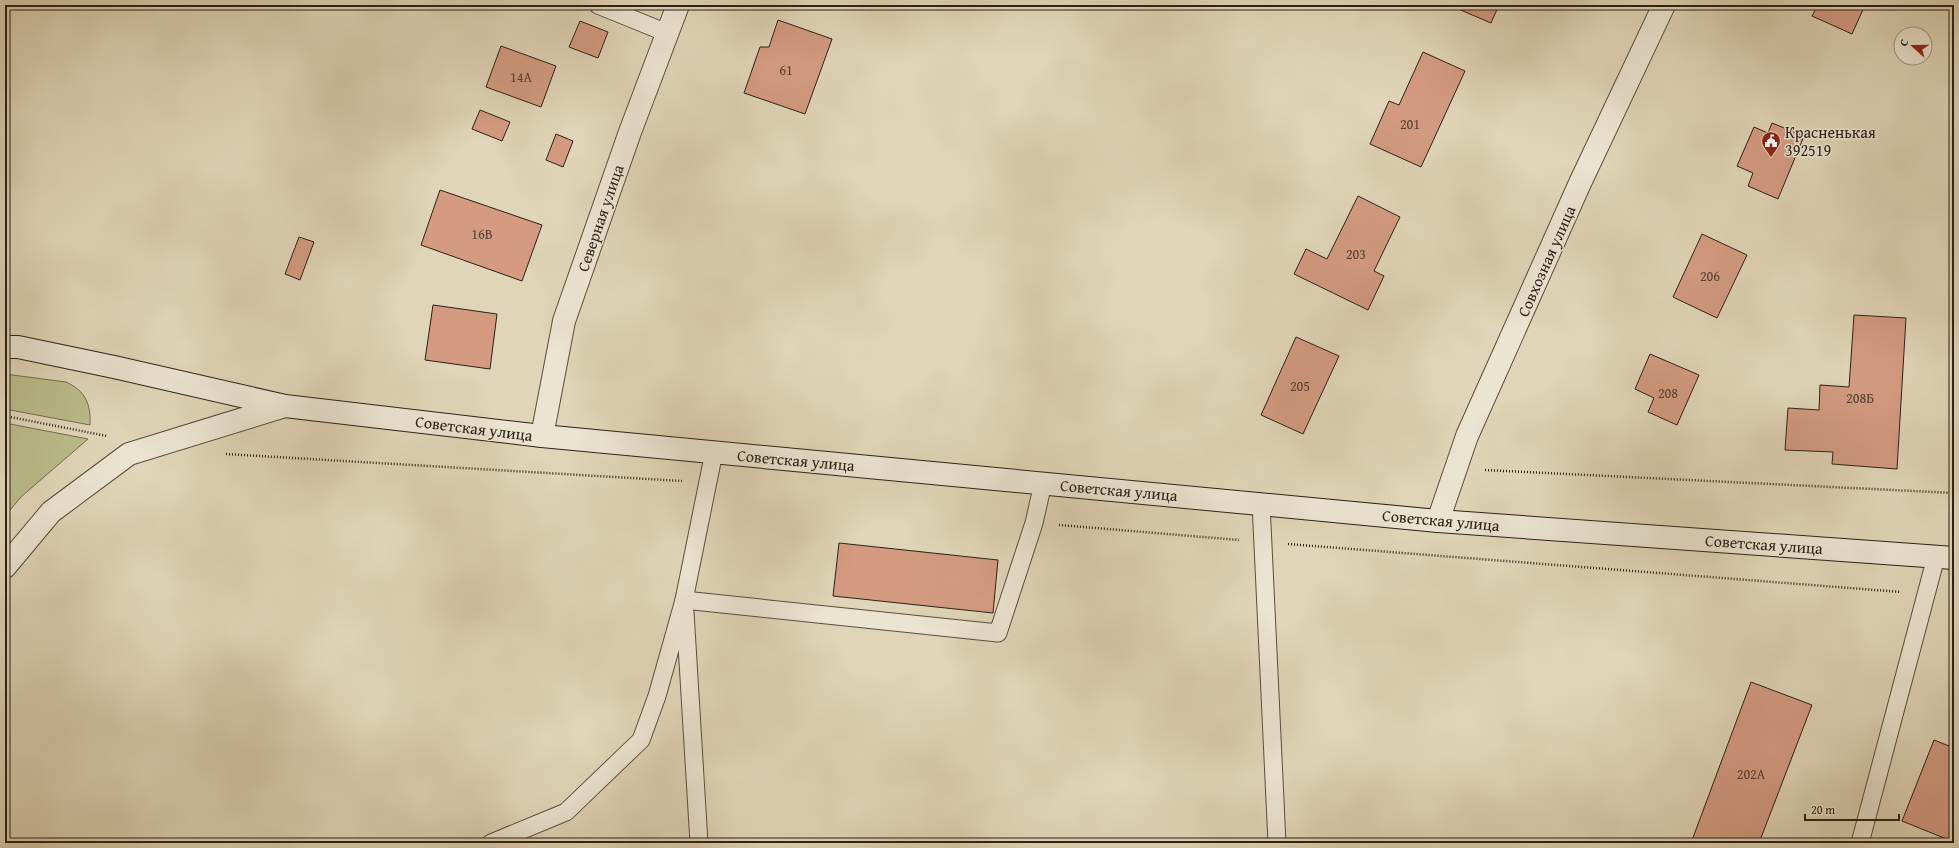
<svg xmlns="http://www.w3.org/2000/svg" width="1959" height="848" viewBox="0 0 1959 848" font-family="'Gentium Book Plus',serif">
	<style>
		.green { fill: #babb8a; stroke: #746e50 }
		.building { fill: #d49b82; stroke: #2d2016 }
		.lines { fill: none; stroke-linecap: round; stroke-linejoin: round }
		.service-casing { stroke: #5a4d3e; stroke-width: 19 }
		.minor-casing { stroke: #5a4d3e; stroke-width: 24 }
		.tertiary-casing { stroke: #5a4d3e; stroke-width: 24 }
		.secondary-casing { stroke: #2d2016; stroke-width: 24 }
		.path { stroke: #2d2016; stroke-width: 2.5; stroke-dasharray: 1 2; stroke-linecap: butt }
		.service { stroke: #ebe4d1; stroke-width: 17 }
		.minor { stroke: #ebe4d1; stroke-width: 22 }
		.tertiary { stroke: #ebe4d1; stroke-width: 22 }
		.secondary { stroke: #ebe4d1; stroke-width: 22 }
		.labels { text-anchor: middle; stroke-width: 3; stroke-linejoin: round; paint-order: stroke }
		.number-label { font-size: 14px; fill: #573f31 }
		.poi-label { font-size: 16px; fill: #2d2016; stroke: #ebe4d1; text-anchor: start }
		.street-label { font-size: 16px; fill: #2d2016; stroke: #ebe4d1 }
	</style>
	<rect width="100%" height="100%" fill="#e0d5b8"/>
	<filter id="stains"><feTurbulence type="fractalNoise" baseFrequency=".005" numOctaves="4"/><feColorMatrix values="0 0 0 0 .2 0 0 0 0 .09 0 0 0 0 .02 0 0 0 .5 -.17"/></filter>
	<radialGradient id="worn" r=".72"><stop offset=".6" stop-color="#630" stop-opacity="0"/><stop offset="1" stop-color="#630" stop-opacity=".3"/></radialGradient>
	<g class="green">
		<path d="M5,374L66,382C86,391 91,405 90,425L5,409Z"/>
		<path d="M5,423L88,439L22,496L5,516Z"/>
	</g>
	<g class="building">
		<path d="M1449,5H1499L1491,23Z"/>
		<path d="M1818,5H1865L1852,34L1812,16Z"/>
		<path d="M778,20L832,39L805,114L744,93L760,47H769Z"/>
		<path d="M580,21L608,32L598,58L569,47Z"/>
		<path d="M501,46L556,66L541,107L486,87Z"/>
		<path d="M1423,52L1465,71L1421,167L1370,144L1389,101L1399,105Z"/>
		<path d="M480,110L510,122L502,141L472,129Z"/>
		<path d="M1772,123L1804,136L1778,199L1748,186L1753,173L1737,166L1754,127L1768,133Z"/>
		<path d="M556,134L573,141L563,167L546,160Z"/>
		<path d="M440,190L542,225L522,281L421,245Z"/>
		<path d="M1358,196L1400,217L1374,271L1384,276L1368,310L1294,274L1306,249L1327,259Z"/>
		<path d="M1702,234L1747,255L1717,318L1673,297Z"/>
		<path d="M299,237L314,242L300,280L285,274Z"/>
		<path d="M433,305L497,314L490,369L425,360Z"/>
		<path d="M1854,315L1906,318L1897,469L1832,464L1833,452L1785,450L1788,408L1819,410L1820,385L1849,387Z"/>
		<path d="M1296,337L1339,356L1303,434L1261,415Z"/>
		<path d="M1650,354L1699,375L1677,425L1648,412L1654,398L1635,389Z"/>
		<path d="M839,543L998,560L993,613L833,596Z"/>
		<path d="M1751,682L1812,705L1759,843H1691Z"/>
		<path d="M1934,740L1954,748V842L1902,821Z"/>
	</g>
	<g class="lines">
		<g class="service-casing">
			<g id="service">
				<path d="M598,5L667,33"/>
				<path d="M714,452L684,600L998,633L1034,523L1043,483"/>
				<path d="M1261,503L1277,843"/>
				<path d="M685,612L699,843"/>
				<path d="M491,843L566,812L641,740L657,696L684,600"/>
				<path d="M1860,843L1936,557"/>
			</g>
		</g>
		<g class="minor-casing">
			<g id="minor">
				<path d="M542,436L564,321L630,132L678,5"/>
				<path d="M5,567L51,512L129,454L285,406"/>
			</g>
		</g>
		<g class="tertiary-casing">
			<path id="tertiary" d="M1438,521L1467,436L1580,183L1664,5"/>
		</g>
		<g class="secondary-casing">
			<path id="secondary" d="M5,347H18L114,367L285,406L542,436L1438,521L1954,558"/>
		</g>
		<g class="path">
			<path d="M5,416L107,436"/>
			<path d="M226,454L682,481"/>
			<path d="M1485,470L1954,493"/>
			<path d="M1059,525L1239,540"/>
			<path d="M1288,544L1901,592"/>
		</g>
		<use href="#service" class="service"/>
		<use href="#minor" class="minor"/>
		<use href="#tertiary" class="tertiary"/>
		<use href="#secondary" class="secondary"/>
	</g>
	<defs>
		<g id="civic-pin" transform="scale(1)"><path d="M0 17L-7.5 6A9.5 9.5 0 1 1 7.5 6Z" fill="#8f2418" stroke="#ebe4d1"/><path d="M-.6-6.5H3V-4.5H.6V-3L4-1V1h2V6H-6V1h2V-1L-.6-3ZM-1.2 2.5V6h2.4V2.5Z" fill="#fff"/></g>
	</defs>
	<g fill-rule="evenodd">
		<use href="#civic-pin" x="1771" y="141"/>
	</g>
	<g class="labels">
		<g class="number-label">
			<text x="786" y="75">61</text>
			<text x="521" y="82">14А</text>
			<text x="1410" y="129">201</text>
			<text x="482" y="239">16В</text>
			<text x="1356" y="259">203</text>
			<text x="1710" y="281">206</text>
			<text x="1300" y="391">205</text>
			<text x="1668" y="398">208</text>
			<text x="1860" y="403">208Б</text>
			<text x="1751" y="779">202А</text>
		</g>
		<g class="poi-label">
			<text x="1785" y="138">Красненькая<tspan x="1785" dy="18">392519</tspan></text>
		</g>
		<g class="street-label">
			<text transform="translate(600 218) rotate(-71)" y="6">Северная улица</text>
			<text transform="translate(1546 261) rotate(-66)" y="6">Совхозная улица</text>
			<text transform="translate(474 428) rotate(7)" y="6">Советская улица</text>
			<text transform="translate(796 460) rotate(5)" y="6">Советская улица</text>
			<text transform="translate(1119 490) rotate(5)" y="6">Советская улица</text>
			<text transform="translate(1441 520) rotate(5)" y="6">Советская улица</text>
			<text transform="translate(1764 544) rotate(4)" y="6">Советская улица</text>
		</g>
	</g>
	<rect width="1959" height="848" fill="none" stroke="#e0d5b8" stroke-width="20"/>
	<rect x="6" y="6" width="1947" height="836" fill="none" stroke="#2d2016" stroke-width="2"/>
	<rect x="10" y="10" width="1939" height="828" fill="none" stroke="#2d2016"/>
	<g transform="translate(1913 46) rotate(291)"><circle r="19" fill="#ebe4d1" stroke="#9f9686"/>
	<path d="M0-3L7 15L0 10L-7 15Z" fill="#8f2418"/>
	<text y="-6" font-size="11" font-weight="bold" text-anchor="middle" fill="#2d2016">С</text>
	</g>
	<path d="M1805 814v6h94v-6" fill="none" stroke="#2d2016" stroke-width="2"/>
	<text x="1811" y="814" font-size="12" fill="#2d2016" stroke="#ebe4d1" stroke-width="3" paint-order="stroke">20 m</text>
	<rect width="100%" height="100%" filter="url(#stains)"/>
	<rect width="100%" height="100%" fill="url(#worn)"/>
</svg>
